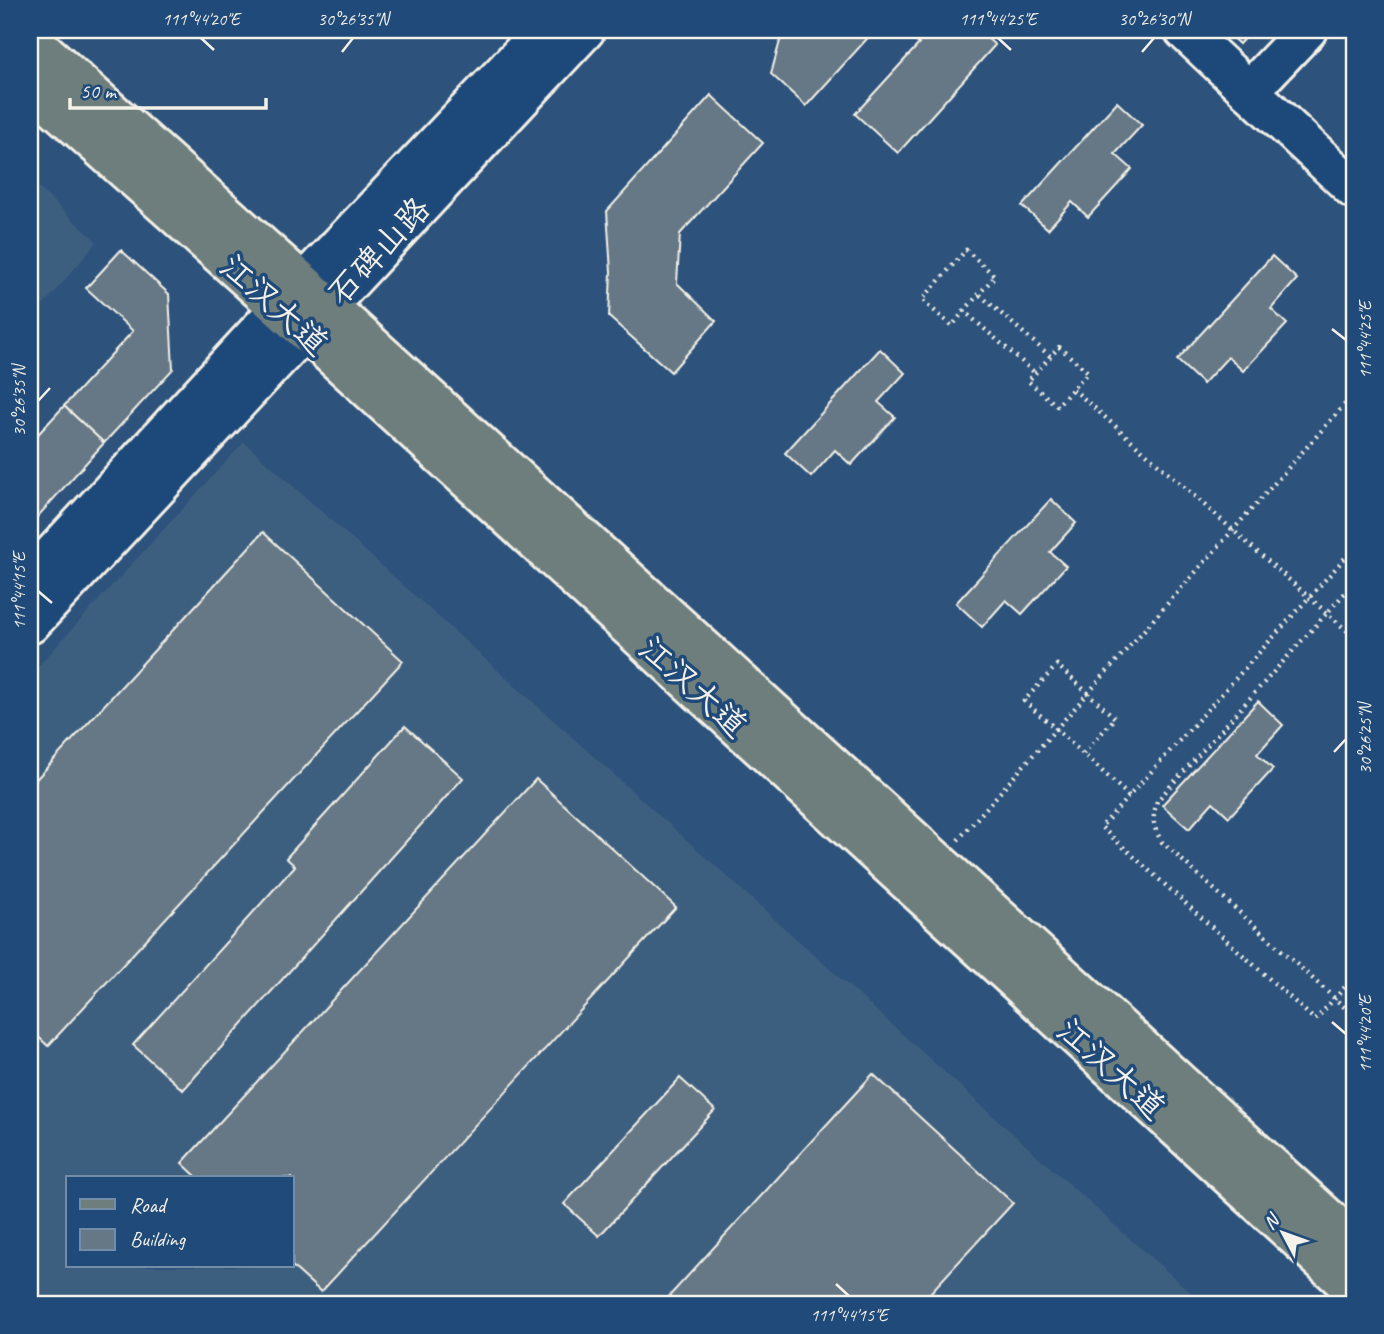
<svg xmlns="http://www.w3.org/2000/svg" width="1384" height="1334" viewBox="0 0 1384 1334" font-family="Caveat,'LXGW WenKai TC',sans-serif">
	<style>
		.built { fill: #3e5e7f; fill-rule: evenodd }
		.building { fill: #667886; stroke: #f4f1e8; stroke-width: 2 }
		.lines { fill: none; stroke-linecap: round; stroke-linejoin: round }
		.minor-casing { stroke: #f4f1e8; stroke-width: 44 }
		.major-casing { stroke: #f4f1e8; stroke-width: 44 }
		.path { stroke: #f4f1e8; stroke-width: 4.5; stroke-dasharray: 2 5; stroke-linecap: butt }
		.minor { stroke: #1f4a7a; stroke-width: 38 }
		.major { stroke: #6d7e7c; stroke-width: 38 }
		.ticks { fill: none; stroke: #f4f1e8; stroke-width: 2.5 }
		.labels { text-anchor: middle; stroke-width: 7; stroke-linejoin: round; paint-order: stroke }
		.street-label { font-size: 33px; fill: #f4f1e8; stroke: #1f4a7a }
		.neatline { fill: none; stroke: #f4f1e8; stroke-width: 2.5 }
		.ticks-label { font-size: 18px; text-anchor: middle; fill: #f4f1e8 }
	</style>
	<rect width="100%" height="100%" fill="#2d537c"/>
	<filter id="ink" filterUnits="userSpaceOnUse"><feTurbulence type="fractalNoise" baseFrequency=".0143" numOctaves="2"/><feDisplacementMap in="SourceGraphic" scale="14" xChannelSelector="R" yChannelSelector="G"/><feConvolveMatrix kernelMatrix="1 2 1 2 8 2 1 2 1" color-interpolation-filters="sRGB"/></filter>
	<g filter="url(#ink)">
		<g class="built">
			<path d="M30,180L97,242L30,321Z"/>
			<path d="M244,442L1131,1240L1204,1304H30V675ZM68,1178H292V1266H68Z"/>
		</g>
		<g class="building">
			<path d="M783,30H875L806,106L771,74Z"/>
			<path d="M902,30H978L995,45L898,153L855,114L919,44Z"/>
			<path d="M1224,30H1252L1239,44Z"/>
			<path d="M711,95L763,143L680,234L677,283L716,321L671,372L609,317L611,272L607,211Z"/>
			<path d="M1117,102L1142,125L1115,154L1132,169L1088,217L1072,202L1048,229L1022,206Z"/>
			<path d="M121,250L169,294L173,369L104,443L64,406L133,331L86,288Z"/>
			<path d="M1272,256L1297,279L1271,309L1287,324L1243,371L1228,357L1203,384L1177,360Z"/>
			<path d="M880,349L905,373L878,402L895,417L851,465L835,450L811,477L785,453Z"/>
			<path d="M64,406L104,443L30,525V443Z"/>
			<path d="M1051,499L1076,523L1050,552L1066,566L1022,614L1006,600L982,627L956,603Z"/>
			<path d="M263,532L403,661L48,1046L30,1029V786Z"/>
			<path d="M1258,701L1283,725L1257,754L1273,769L1229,817L1213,802L1189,829L1162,805Z"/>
			<path d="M405,726L463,778L183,1090L133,1045L295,866L286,858Z"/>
			<path d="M536,779L676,907L321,1292L292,1266V1178H198L182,1163Z"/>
			<path d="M873,1074L1013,1203L920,1304H662Z"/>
			<path d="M680,1078L715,1110L599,1236L564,1204Z"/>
		</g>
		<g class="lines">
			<g class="minor-casing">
				<g id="minor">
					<path d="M1184,30L1354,189"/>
					<path d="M1249,91L1307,30"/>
					<path d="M30,579L280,308L544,30"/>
					<path d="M30,624L585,30"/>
				</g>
			</g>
			<g class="major-casing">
				<g id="major">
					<path d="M30,39L304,284L1354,1242"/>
					<path d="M30,85L280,308L1354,1290"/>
				</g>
			</g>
			<g class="path">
				<path d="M980,295L1050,356"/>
				<path d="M964,311L995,276L966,250L922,300L952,326L964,311L1035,373"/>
				<path d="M1059,347L1088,372L1057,406L1028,381Z"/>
				<path d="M1073,389L1354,637"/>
				<path d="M1354,548L1101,827L1315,1020L1354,977"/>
				<path d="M1354,583L1157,801C1152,820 1152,825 1162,842L1354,1016"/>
				<path d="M1129,796L1056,729L1354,394"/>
				<path d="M958,840L1056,729L1024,701L1057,665L1115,718L1083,754"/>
			</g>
			<use href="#minor" class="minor"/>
			<use href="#major" class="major"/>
		</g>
	</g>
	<path class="ticks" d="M201,38L214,50M998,38L1011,50M342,52L353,38M1142,52L1154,38M1332,329L1346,340M38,401L50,388M38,591L52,603M1334,752L1346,739M1332,1022L1346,1034M836,1284L849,1296"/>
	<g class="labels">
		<g class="street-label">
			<text transform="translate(378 250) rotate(-47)" y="12">石碑山路</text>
			<text transform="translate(275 304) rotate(42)" y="12">江汉大道</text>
			<text transform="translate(694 686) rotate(42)" y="12">江汉大道</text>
			<text transform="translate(1112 1068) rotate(42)" y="12">江汉大道</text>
		</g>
	</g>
	<rect width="1384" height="1334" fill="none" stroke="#1f4a7a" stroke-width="77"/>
	<rect x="66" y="1176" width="228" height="91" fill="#1f4a7a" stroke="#748da6" stroke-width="2"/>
	<rect x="80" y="1199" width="35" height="10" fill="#6d7e7c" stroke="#748da6" stroke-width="2"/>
	<text x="130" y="1212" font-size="21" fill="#f4f1e8">Road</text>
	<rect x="80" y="1229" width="35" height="21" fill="#667886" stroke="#748da6" stroke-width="2"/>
	<text x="130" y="1246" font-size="21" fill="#f4f1e8">Building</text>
	<g transform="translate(1283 1233) rotate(311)" stroke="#1f4a7a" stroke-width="5" paint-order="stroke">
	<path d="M0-5L12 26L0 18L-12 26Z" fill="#f4f1e8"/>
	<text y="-10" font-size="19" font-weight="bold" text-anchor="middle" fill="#f4f1e8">N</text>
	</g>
	<path d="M70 98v10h196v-10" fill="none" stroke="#f4f1e8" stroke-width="3.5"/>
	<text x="80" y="98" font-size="21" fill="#f4f1e8" stroke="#1f4a7a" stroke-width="5" paint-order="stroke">50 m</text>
	<rect x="38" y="38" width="1308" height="1258" class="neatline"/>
	<g class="ticks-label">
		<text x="201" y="25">111°44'20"E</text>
		<text x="353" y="25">30°26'35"N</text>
		<text x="998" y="25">111°44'25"E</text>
		<text x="1154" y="25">30°26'30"N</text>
		<text transform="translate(1365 340) rotate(-90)" y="6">111°44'25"E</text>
		<text transform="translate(19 401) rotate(-90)" y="6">30°26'35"N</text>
		<text transform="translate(19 591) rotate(-90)" y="6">111°44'15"E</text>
		<text transform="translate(1365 739) rotate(-90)" y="6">30°26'25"N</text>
		<text transform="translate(1365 1034) rotate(-90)" y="6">111°44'20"E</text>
		<text x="849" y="1321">111°44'15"E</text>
	</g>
</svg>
